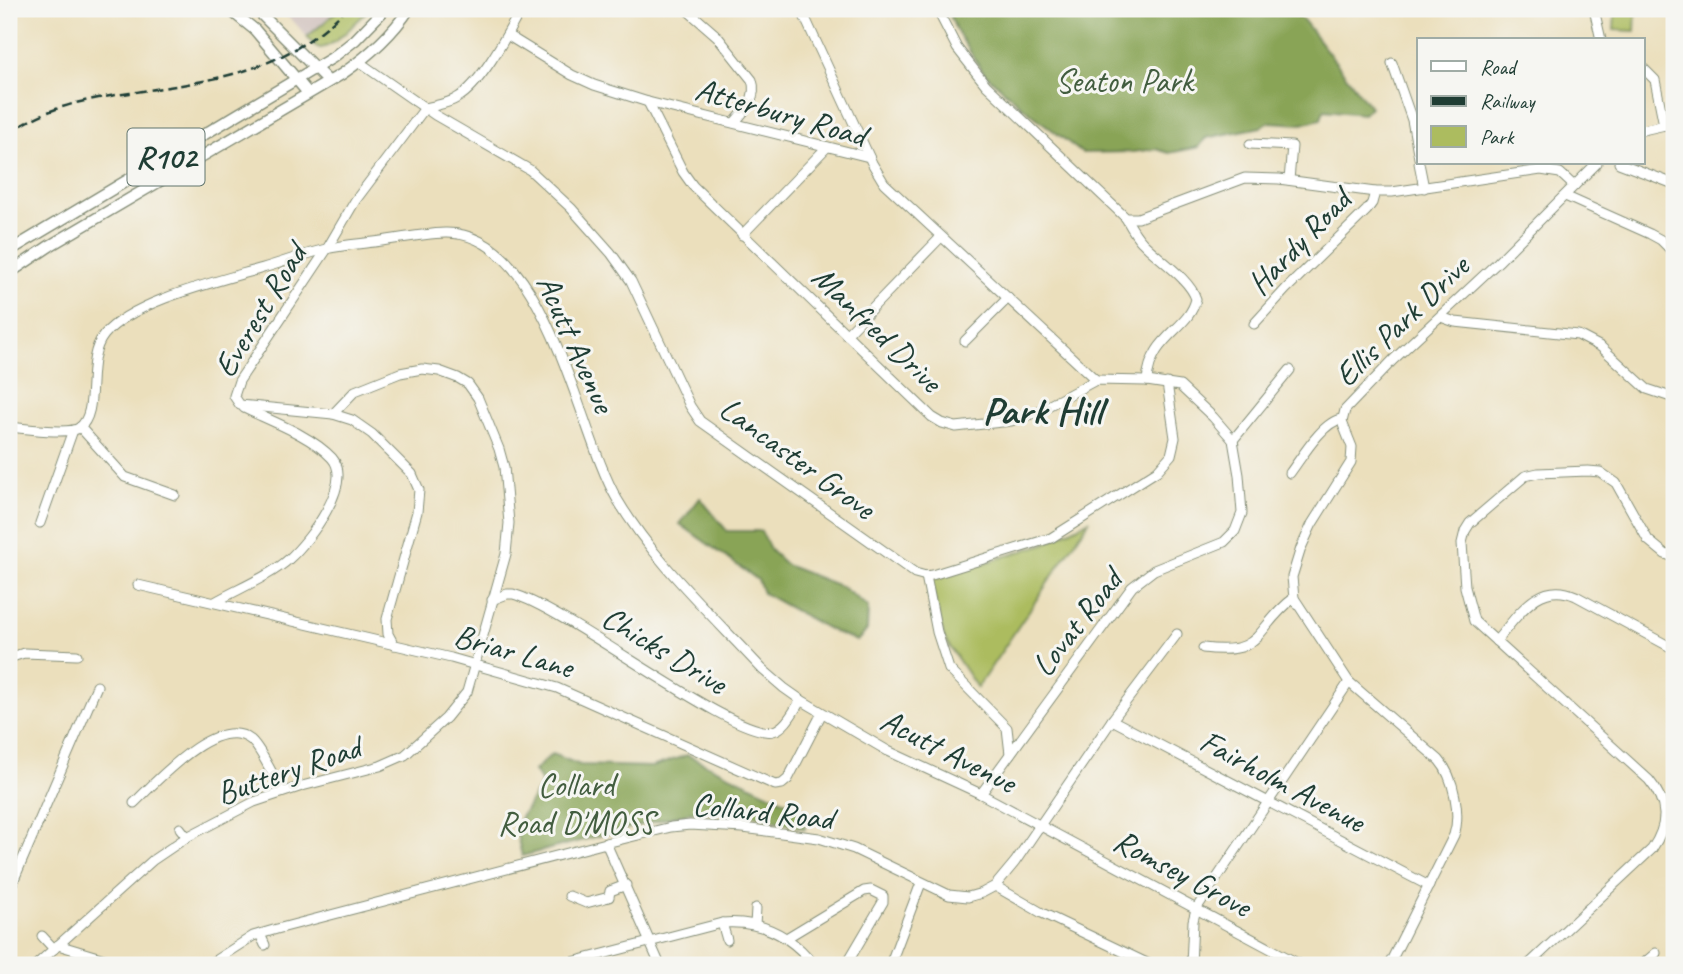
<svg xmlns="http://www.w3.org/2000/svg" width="1683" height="974" viewBox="0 0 1683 974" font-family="Caveat,sans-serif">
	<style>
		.industrial { fill: #cfc0bb }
		.green { fill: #acbc5f; stroke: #667c4a; stroke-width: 2 }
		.forest { fill: #89a456; stroke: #547045; stroke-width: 2 }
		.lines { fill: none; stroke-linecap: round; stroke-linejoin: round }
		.minor-casing { stroke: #858e78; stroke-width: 11 }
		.major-casing { stroke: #858e78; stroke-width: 13 }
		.minor { stroke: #fff; stroke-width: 9 }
		.major { stroke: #fff; stroke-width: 10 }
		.rail { stroke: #1f3d34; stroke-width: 2.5; stroke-dasharray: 10 5; stroke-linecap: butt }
		.labels { text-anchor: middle; stroke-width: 6; stroke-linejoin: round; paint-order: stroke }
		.shield { fill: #f6f6f2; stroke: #60746d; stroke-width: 2 }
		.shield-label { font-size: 32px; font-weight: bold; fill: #1f3d34 }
		.park-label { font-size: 33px; fill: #425d3f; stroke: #f6f6f2 }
		.street-label { font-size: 33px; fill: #1f3d34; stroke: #f6f6f2 }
		.district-label { font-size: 40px; font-weight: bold; fill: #1f3d34; stroke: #f6f6f2 }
	</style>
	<rect width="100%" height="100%" fill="#f6f6f2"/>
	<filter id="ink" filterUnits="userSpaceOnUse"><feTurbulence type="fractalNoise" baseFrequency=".0143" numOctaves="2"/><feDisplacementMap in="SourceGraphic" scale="14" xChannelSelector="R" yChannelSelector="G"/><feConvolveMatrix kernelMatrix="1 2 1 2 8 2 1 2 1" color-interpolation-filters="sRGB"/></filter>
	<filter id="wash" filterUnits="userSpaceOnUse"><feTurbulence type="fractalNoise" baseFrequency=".00686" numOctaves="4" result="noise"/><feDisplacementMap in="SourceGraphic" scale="28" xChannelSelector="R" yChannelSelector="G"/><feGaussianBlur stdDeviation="1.57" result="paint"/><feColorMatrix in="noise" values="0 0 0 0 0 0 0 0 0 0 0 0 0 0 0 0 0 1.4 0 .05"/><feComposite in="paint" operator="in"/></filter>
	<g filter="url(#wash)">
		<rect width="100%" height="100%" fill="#ebdfbc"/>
		<path class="industrial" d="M277,9H340L307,37L295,23Z"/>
		<g class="green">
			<path d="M340,9H369C360,18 333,49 320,48C314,47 311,42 307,37Z"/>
			<path d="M1615,9H1636L1635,31L1614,30Z"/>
			<path d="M1090,520L977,688L944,638L930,580L1044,544Z"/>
		</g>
		<g class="forest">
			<path d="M947,9H1291L1304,21L1370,107L1363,114L1324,110L1321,119L1302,124L1269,122L1261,127L1206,138L1199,147L1169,153L1156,149L1133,152L1082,153L1024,108L984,73L956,30Z"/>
			<path d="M700,498L727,531H761L771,551L786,565L842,587L868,607L867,630L857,641L832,631L763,593L758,580L680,524Z"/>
			<path d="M552,754L580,765L652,767L687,755L804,810L805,829L754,815L695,811L522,856L515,827L542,783L534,771Z"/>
		</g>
	</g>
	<g filter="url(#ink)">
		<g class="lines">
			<g class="minor-casing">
				<g id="minor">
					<path d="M686,9L717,36L752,80C758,97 745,111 734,123"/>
					<path d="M801,9L872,163L884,183L1096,380"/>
					<path d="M937,9L957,48L986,85L1126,218H1138L1245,178L1279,179L1375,192H1392L1541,170L1560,173L1574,186"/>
					<path d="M1594,9L1601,40"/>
					<path d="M507,35L572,75L594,85L648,102L869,157"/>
					<path d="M359,62L435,115L530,170L571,208L611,253L631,281L690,406L700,421L915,573L926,576L932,575L1051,538L1157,471L1171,455L1175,438L1167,383"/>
					<path d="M1392,63L1412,120L1419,158"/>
					<path d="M1643,68L1655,80L1664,125"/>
					<path d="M648,102L683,172L693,186L932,417L942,423L956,427L1011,421L1035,413L1096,380L1147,381L1180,386L1213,417L1233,440L1239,475L1242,513L1235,531L1224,542L1154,570L1132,587L981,794"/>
					<path d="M425,108C436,105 448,104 457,98C481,85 508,33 521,9"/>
					<path d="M1643,130L1674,123"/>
					<path d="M1250,144L1292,146L1289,180"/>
					<path d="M1419,163L1424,188"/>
					<path d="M1619,163L1674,184"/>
					<path d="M1565,196L1650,234L1661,240L1674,253"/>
					<path d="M1126,218C1131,227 1135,235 1142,242C1157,258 1190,279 1196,299C1189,330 1150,336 1147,381"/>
					<path d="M742,235L827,147"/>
					<path d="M1441,317L1455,322L1578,335L1601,347L1647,389L1674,398"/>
					<path d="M1254,324L1286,289L1367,210L1372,203L1375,192"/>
					<path d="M846,335L941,237"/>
					<path d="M965,341L1008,298"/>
					<path d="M9,427C23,428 68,435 79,428C101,412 83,361 104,335C132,301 219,281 263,268C284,262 304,254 326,249C341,245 358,244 374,242C397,239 421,234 445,233C547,231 577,431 617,499C654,562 712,615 762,669L784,688L801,700L888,751L981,794L1301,965"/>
					<path d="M80,427L125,477L175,495"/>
					<path d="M1233,440L1290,370"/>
					<path d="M1290,473C1302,457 1323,421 1342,419"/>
					<path d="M40,523L73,430"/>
					<path d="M926,576L937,632L949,669L1007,728L1010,754"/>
					<path d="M138,585L451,658L557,688L775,785L782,784L788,779L822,713"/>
					<path d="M492,600L507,594H513C569,610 735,740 773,731C786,728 794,710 801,700"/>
					<path d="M215,602C236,590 272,575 289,559C309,541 354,483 332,458C312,436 271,421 244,408"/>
					<path d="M1496,641C1518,616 1538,579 1576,596L1674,649"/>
					<path d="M394,645L388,634L387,619L417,512L419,490L412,474L372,434L352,420L333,414L240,405L234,396L239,381L327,249L355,201L425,108"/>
					<path d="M1203,648C1265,656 1253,629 1294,598"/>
					<path d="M9,658L24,653L77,655"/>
					<path d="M1112,720L1429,886"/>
					<path d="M134,803C156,782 217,713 251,740C262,750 274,778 282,792"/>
					<path d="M180,828L187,837"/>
					<path d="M606,843L660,965"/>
					<path d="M995,886L1042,913L1151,965"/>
					<path d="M9,891L97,686"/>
					<path d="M569,896L586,903L609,897L610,891L626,885"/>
					<path d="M722,923L727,940"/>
					<path d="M755,925L756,908"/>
					<path d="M260,934L265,945"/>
					<path d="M42,936L54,949"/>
					<path d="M788,937L864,891L871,890L883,896V902L846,965"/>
					<path d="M58,945L124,965"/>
					<path d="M36,965L153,860L187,837L254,802L302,786L380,766L405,755L446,718L467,692L506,554L509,523L504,467L499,449L478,398L468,384L458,378L439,371L422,369L400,373L355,391L333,414"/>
					<path d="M208,965L253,936L277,929L606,843L671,827L690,825L743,828L819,838L854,849L949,895L968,897L982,893L995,886L1015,862L1112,720L1177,634"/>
					<path d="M561,965L722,923C761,920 791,935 814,965"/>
					<path d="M890,965L921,883"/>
					<path d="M1191,965L1193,921L1196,909L1349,682"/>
					<path d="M1389,965L1454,835C1461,814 1454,777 1439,760L1349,682L1294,598L1292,577L1301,548L1312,524L1351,462L1352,447L1342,422L1345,410L1393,360L1498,262L1597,163"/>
					<path d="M1528,965L1652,849C1669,824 1668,803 1649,780L1474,621L1465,587L1462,543L1465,531L1470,523L1525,476L1538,473L1588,471L1600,472L1616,483L1648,540L1665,554L1674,557"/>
					<path d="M1642,965L1656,953"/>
				</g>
			</g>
			<g class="major-casing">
				<g id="major">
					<path d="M229,9L255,30L308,93"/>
					<path d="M256,9L328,81"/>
					<path d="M9,251L332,58L355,40L385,9"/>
					<path d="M9,273L51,245L342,74C368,56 392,35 409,9"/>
				</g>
			</g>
			<use href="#minor" class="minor"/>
			<use href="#major" class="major"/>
			<path class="rail" d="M9,134C44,107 87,99 130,93C214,80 284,73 346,9"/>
		</g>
	</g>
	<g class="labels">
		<rect class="shield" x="127.5" y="128.5" width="77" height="57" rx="5"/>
		<g class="shield-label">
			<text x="166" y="168">R102</text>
		</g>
		<g class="park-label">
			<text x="1124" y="92">Seaton Park</text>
			<text x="576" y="796">Collard<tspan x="576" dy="38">Road D'MOSS</tspan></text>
		</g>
		<g class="street-label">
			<text transform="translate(781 111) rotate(16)" y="12">Atterbury Road</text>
			<text transform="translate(1298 241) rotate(-46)" y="12">Hardy Road</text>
			<text transform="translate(259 310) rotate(-59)" y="12">Everest Road</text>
			<text transform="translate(1401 320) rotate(-44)" y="12">Ellis Park Drive</text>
			<text transform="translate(878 328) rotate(44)" y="12">Manfred Drive</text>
			<text transform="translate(577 343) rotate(66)" y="12">Acutt Avenue</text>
			<text transform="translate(798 457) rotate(36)" y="12">Lancaster Grove</text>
			<text transform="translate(1076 622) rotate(-52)" y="12">Lovat Road</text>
			<text transform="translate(665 649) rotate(31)" y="12">Chicks Drive</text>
			<text transform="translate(514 650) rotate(16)" y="12">Briar Lane</text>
			<text transform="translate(949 750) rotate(27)" y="12">Acutt Avenue</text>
			<text transform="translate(288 769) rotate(-19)" y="12">Buttery Road</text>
			<text transform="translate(1283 780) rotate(28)" y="12">Fairholm Avenue</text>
			<text transform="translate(763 810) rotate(6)" y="12">Collard Road</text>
			<text transform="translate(1183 872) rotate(28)" y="12">Romsey Grove</text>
		</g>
		<g class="district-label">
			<text x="1042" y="424">Park Hill</text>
		</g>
	</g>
	<rect width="1683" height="974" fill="none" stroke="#f6f6f2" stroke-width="35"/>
	<rect x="1417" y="38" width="228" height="126" fill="#f6f6f2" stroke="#a0aca6" stroke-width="2"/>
	<rect x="1431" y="61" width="35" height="10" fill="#ffffff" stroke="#a0aca6" stroke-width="2"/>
	<text x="1480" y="74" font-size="21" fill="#1f3d34">Road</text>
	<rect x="1431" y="96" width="35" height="10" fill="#1f3d34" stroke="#a0aca6" stroke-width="2"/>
	<text x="1480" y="108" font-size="21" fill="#1f3d34">Railway</text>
	<rect x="1431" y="126" width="35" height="21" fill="#acbc5f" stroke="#a0aca6" stroke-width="2"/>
	<text x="1480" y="144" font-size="21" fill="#1f3d34">Park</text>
</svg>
